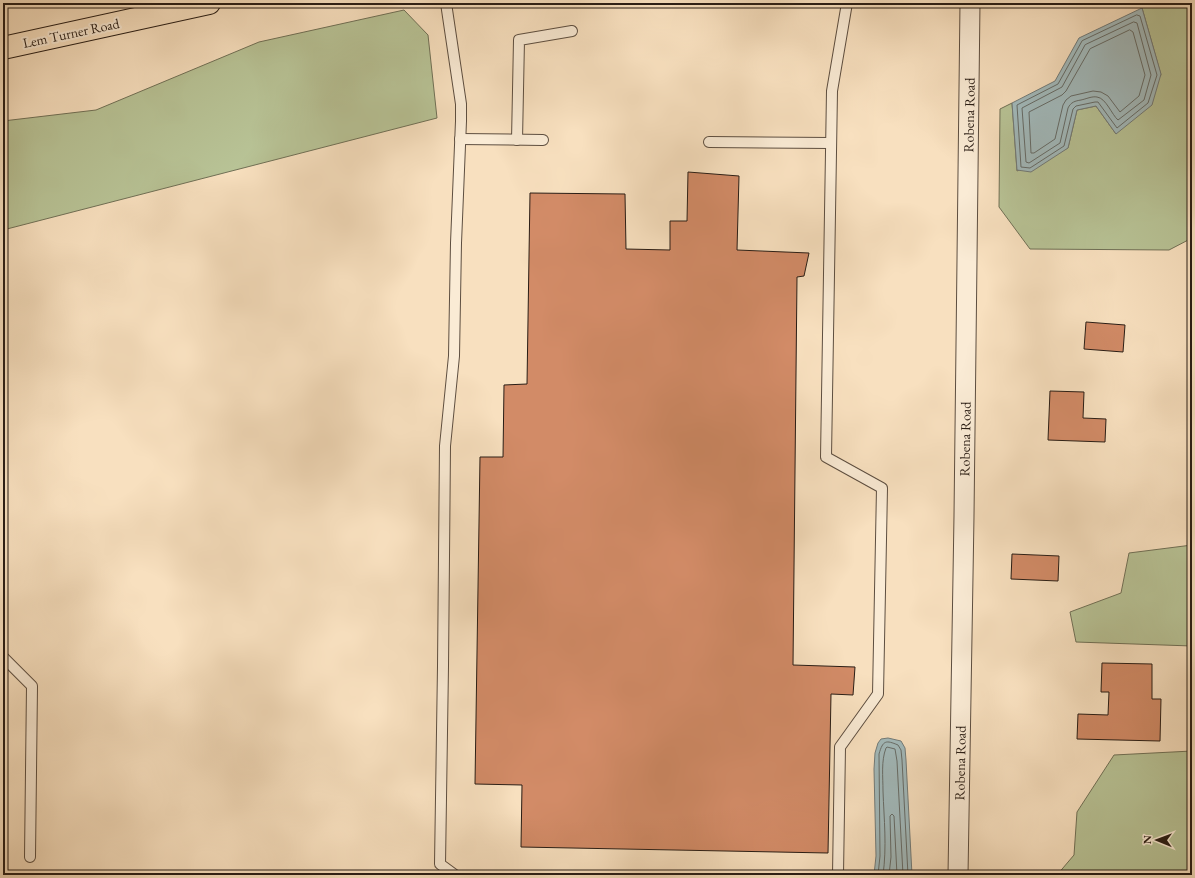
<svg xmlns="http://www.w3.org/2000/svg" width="1195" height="878" viewBox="0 0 1195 878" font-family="'EB Garamond',serif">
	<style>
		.green { fill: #b8c396; stroke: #707056 }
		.water { fill: #a2babc; stroke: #727b79 }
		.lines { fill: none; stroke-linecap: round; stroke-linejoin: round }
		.shore { stroke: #666c68; stroke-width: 1 }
		.building { fill: #d28b67; stroke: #291d15 }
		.lane-casing { stroke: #5d4e40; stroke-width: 12 }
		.street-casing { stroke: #5d4e40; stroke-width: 21 }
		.primary-casing { stroke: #291d15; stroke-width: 24 }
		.lane { stroke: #faebd5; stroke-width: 10 }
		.street { stroke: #faebd5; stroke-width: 19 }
		.primary { stroke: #f8e0bf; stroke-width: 22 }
		.labels { text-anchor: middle; stroke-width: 4; stroke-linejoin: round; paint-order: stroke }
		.street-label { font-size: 14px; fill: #291d15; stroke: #faebd5 }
	</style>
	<rect width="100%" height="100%" fill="#f8e0bf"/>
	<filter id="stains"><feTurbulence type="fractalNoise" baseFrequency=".005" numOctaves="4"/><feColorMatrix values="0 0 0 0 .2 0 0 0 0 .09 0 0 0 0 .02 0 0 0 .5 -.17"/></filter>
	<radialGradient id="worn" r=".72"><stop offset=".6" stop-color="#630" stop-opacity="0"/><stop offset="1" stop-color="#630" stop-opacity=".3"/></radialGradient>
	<g class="green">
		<path d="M1153,3H1192V238L1169,250L1030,249L999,207L1000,109L1012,103L1017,171L1068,148L1077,110L1096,106L1116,134L1161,75L1142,8Z"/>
		<path d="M404,10L428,35L437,118L3,230V121L96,110L259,42Z"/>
		<path d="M1192,545V646L1076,642L1070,612L1121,593L1129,553Z"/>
		<path d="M1192,751V875H1057L1074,855L1077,812L1114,755Z"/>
	</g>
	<g class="water">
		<path d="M1142,8L1161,74L1152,105L1116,134L1096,106L1077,110L1068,148L1031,172L1017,170L1012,103L1055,81L1079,38Z"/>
		<path d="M888,738L901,741L905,748L906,760L912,875H874L876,856L874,769L875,753L878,743L881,739Z"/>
	</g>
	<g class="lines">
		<g class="shore">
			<path d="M1137,15L1140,16L1157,75L1148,103L1117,128L1098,102H1095L1076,106L1073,109L1064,146L1030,168L1021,167L1017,105L1058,84L1082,41Z"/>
			<path d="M1134,22L1137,23L1151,75L1144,100L1118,120C1112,115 1106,98 1097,97C1092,96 1086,99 1081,100C1075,101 1071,102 1068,108L1060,143L1029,163L1026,162L1022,108L1062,87L1085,45Z"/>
			<path d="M1130,30L1133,32L1145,75L1139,96L1120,112L1108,96L1101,92L1093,91L1071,96L1066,100L1063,105L1055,139L1034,153H1031L1029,112L1062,95L1066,91L1090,49Z"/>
			<path d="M878,875L880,856L879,754C883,740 886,740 898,745L901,750L902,760L908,875"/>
			<path d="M883,875C887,847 884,819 883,791C883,777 881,761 886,748L887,747L895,749L897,761L903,875"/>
			<path d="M889,875L891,857L890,816L892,814L894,816L897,875"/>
		</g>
	</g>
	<g class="building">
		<path d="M1088,3H1099L1090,7Z"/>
		<path d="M688,172L739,176L737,250L809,253L804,276L797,277L793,665L855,667L853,695L831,694L828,853L521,847L522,785L475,784L480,457H503L504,385L527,384L530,193L625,194L626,249L670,250V221H687Z"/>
		<path d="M1086,322L1125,325L1123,352L1084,349Z"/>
		<path d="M1050,391L1084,392L1083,418L1106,419L1105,442L1048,440Z"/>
		<path d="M1012,554L1059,556L1058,581L1011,579Z"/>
		<path d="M1102,663L1152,664V699H1161L1160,741L1077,739L1078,714L1108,715L1109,692H1101Z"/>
	</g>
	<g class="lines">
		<g class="lane-casing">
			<g id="lane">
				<path d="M446,3L461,104V121L456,243L454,356L445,446L443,666L440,864L455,875"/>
				<path d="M460,139L543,140"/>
				<path d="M517,140L519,40L572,31"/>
				<path d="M709,142L831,143"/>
				<path d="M3,657L32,686L30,857"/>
				<path d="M838,875L840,747L878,694L882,488L826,457L832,91L847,3"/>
			</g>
		</g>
		<g class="street-casing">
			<path id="street" d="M958,875L964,516L970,3"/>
		</g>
		<g class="primary-casing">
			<path id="primary" d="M3,48L209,3"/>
		</g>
		<use href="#lane" class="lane"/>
		<use href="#street" class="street"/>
		<use href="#primary" class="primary"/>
	</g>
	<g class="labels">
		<g class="street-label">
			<text transform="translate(71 33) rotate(-12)" y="5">Lem Turner Road</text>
			<text transform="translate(969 115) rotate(-89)" y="5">Robena Road</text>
			<text transform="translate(965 439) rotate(-89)" y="5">Robena Road</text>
			<text transform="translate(960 763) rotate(-89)" y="5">Robena Road</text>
		</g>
	</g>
	<rect width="1195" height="878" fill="none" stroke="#f8e0bf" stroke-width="16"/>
	<rect x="4" y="4" width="1187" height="870" fill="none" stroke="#291d15" stroke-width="2"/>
	<rect x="8" y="8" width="1179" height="862" fill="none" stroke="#291d15"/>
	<g transform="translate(1157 840) rotate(271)" stroke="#faebd5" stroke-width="3" paint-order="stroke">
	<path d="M0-3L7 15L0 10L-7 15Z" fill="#291d15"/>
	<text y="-6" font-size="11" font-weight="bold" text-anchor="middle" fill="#291d15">N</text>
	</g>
	<rect width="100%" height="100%" filter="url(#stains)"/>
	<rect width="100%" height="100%" fill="url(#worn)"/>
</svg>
